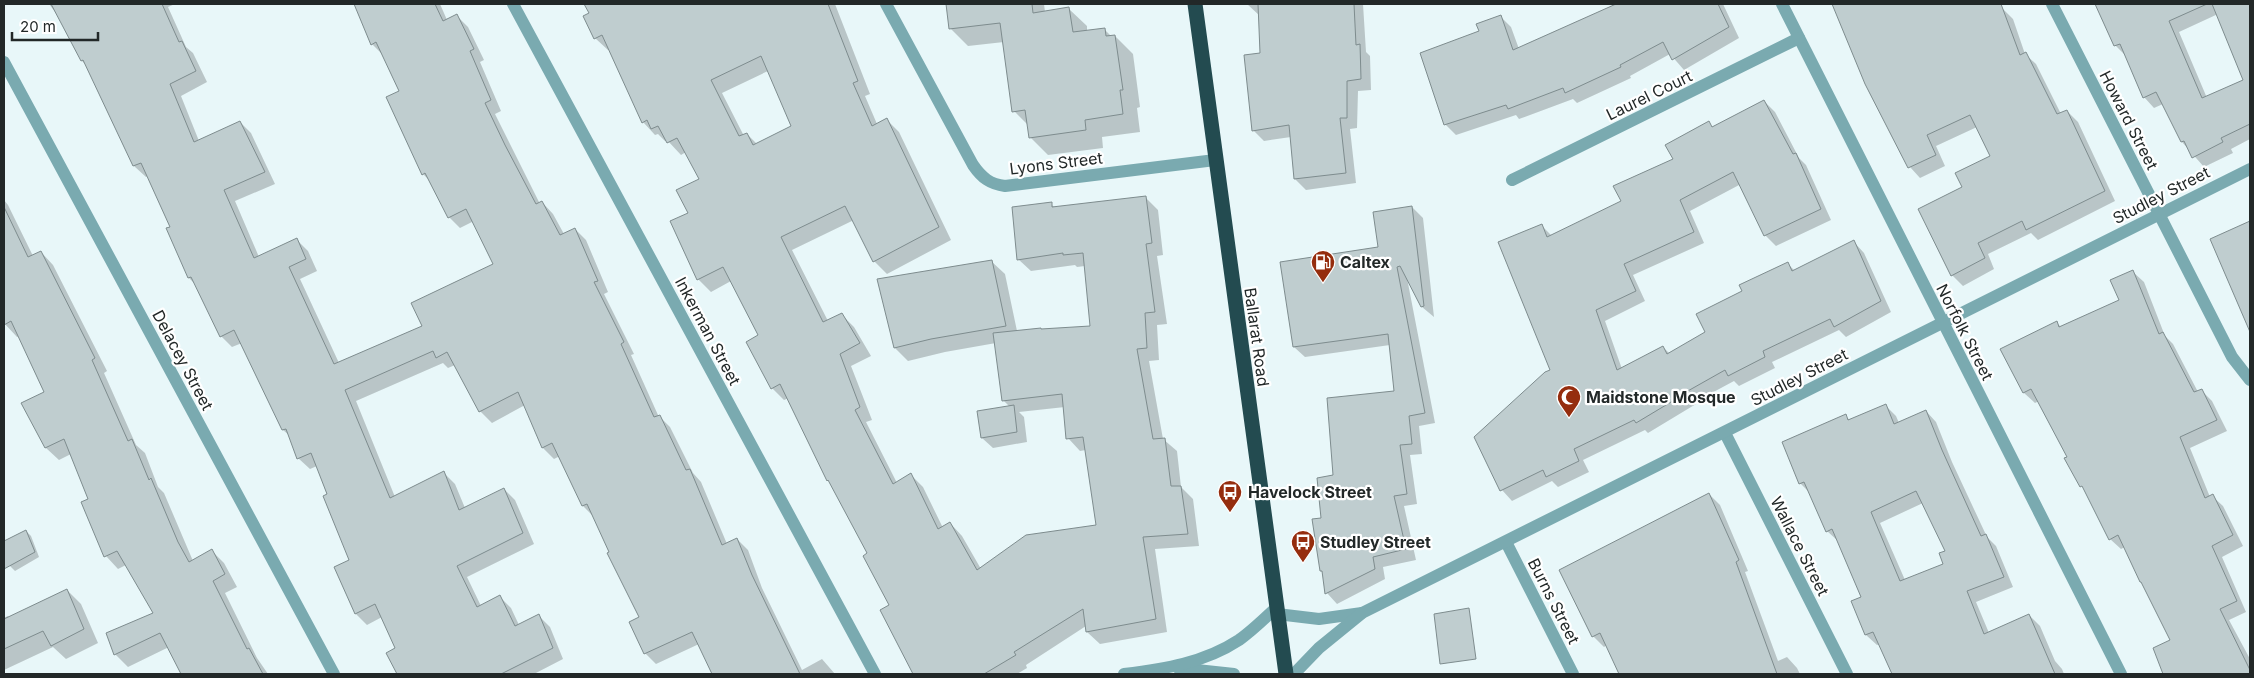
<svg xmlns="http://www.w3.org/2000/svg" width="2254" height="678" viewBox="0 0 2254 678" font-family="Inter,sans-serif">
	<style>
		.shadow { fill: #0003; fill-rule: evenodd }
		.building { fill: #bfcdcf; stroke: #7e8c8e; fill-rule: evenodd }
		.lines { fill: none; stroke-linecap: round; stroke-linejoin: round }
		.street { stroke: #7aaab0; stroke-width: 12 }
		.highway { stroke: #234b50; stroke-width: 15 }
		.labels { text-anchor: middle; stroke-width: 4.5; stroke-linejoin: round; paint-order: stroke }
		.street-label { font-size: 16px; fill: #222828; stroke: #fff }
		.poi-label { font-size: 16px; font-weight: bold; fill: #222828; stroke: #fff; text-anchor: start }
	</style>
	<rect width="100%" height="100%" fill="#e8f7f9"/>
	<g class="shadow">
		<path d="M49,4H175L168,7L186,47L193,53L207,82L181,96L199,141L240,122L251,133L275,184L235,201L259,257L297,240L308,251L317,271L300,279L339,363L423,327L495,265L474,221L460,228L449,217L431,182L423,174L387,98L401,92L384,56L372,44L355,4H440L447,20L457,16L468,27L484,60L480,62L501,111L495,114L540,204L542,202L553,214L564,234L575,229L586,240L608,292L604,294L634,354L631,355L658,415L670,427L693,473L701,482L727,544L737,539L748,550L762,588L802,670L822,659L835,674H713L699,644L656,664L645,653L641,617L594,517L583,506L560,456L554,459L543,448L525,405L492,423L480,411L455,365L448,368L443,363L356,401L395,497L444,473L455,484L465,508L504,489L515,500L534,544L467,577L481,606L500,597L511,608L519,625L539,616L550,627L563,659L534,674H398L388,653L396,649L382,617L367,625L356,614L335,568L350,561L317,466L310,469L298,458L290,436L283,430L242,343L232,347L221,336L196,285L189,278L168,229L171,227L148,176L146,177L134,166L87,66L82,61L59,17Z"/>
		<path d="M586,4H835L870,94L865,96L877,124L887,120L899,132L951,240L887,274L874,261L854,220L792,250L828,321L841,314L854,327L871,356L851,366L872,420L866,422L897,483L911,475L923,487L943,528L950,523L962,536L981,569L1097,526L1086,450L1080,451L1068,438L1065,407L1019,412L1024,417L1027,442L993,448L982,438L1010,407L1003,400L996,343L945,352L908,361L895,348L991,261L1005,274L1017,331L1091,327L1085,266L1077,267L1075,265L1031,271L1018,259L1051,204L1055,208L1146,198L1158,210L1163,255L1157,256L1167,324L1157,325L1159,360L1149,361L1163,439L1177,451L1181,487L1193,499L1199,546L1155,549L1167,632L1100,644L1087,632L1086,626L1026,665L1027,668L1017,674H914L881,610L890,606L868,554L833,485L828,480L789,398L784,400L772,388L759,336L731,281L711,292L698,279L690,213L700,179L686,152L681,155L667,140L665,141L658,134L655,135L643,122L610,49L608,50L595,38L590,14ZM768,71L793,126L757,144L747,134L744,136L722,93Z"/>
		<path d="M947,4H1044L1045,12L1069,9L1087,26V32L1104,29L1112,37L1115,36L1133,54L1140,107L1137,108L1140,132L1102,137L1103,148L1048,155L1030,137L1029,126L1014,111L1004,42L968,46L950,28Z"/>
		<path d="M1247,4H1363L1366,52L1370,56L1371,90L1358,91L1357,128L1350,129L1356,183L1306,190L1295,179L1291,137L1264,141L1253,130L1262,54L1260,16Z"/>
		<path d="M1619,4H1723L1739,38L1684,70L1670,54L1630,76L1631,78L1577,103L1573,99L1519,119L1516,115L1456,135L1445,124L1481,32L1500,16L1511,27L1519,49Z"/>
		<path d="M1833,4H1996L1999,10L2002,8L2013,19L2025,54L2036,64L2061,114L2067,111L2078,122L2115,201L2038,240L2031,233L1988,254L1994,269L1963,286L1952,275L1964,188L1992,157L1977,127L1936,146L1945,166L1920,178L1910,167Z"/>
		<path d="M2095,4H2250V139L2231,149L2233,153L2204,167L2182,142L2163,104L2154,108L2144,97L2127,57L2115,45ZM2218,14L2245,81L2207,98L2179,32Z"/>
		<path d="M1764,101L1775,112L1799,158L1806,165L1831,220L1776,246L1765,235L1741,184L1690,211L1704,243L1633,275L1645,301L1605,321L1622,369L1663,347L1670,354L1707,333L1744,292L1788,264L1795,271L1854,242L1864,253L1891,312L1846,337L1839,330L1772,362L1775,368L1739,386L1734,381L1695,402L1696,404L1648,433L1645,430L1583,460L1589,472L1558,487L1552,481L1512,501L1502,490L1551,371L1542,226L1552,236L1622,202L1674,160L1709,123L1713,128Z"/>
		<path d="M4,200L8,205L33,256L41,252L53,265L107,371L104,373L136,445L145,453L158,487L164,493L193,561L212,551L224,563L237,587L225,593L257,658L268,674H182L169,647L128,667L115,654L154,613L126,565L118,569L106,556L83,502L89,499L71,454L59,460L46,448L23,404L46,393L20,336L17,337L4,323Z"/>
		<path d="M1412,207L1423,218L1434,317L1422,307L1407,278L1435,423L1419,426L1422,454L1410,455L1417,504L1404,506L1416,560L1383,567L1385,579L1337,604L1327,593L1323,573L1321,571L1322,519L1334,476L1395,392L1390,345L1305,357L1294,347Z"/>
		<path d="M2250,222V316L2241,307L2212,240Z"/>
		<path d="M2133,272L2144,282L2165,336L2173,344L2198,392L2201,390L2212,401L2227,431L2190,448L2210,497L2212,496L2223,506L2243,546L2222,557L2246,612L2229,620L2250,659V674H2165L2155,649L2172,641L2145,586L2141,582L2125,547L2121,549L2110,539L2039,401L2035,403L2024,393L2002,350L2057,323L2061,327L2120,301Z"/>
		<path d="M1886,406L1896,416L1899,423L1926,411L1936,422L1952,462L1987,537L1996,546L2013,587L1976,602L1989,633L2029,615L2040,626L2055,661L2062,669L2064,674H1892L1880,644L1877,645L1866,635L1863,597L1838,541L1827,531L1810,493L1800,483L1845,416L1850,420ZM1923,503L1946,551L1945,564L1905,580L1880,523Z"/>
		<path d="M1709,494L1720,505L1748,571L1745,572L1778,661L1787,657L1797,668L1800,674H1620L1607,645L1604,647L1593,636Z"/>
		<path d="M26,531L31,536L39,557L15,571L10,566L4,552V543Z"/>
		<path d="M67,590L81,604L98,643L66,659L53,647L4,670V618L8,616L10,618Z"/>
	</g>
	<g class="building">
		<path d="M51,4H162L179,42L182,41L196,71L170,84L194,142L240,121L265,172L224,190L254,258L297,238L306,259L289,267L334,364L422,326L411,303L493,264L466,209L448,218L425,173L422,175L386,97L399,91L376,42L371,45L354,4H435L443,21L457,14L474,49L470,51L491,100L485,103L505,145L536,204L542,201L560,235L575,228L598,281L594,282L624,342L621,344L654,417L660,415L686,470L690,469L722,545L737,538L752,575L800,674H712L692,632L644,654L629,622L639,617L607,553L609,552L587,504L582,506L552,443L542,448L518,392L479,412L447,352L436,358L433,351L345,390L390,498L444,471L459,510L504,488L523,533L457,566L477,607L500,595L515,626L539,614L553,648L501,674H397L386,653L395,648L375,604L355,614L334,567L349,560L323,496L327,494L311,453L297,459L286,429L282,430L234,330L220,337L191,277L188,278L166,228L170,227L141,163L133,166L83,60L81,61Z"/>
		<path d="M584,4H828L858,81L853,83L872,126L887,118L939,227L873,262L845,206L781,237L823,322L842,313L860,343L840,354L860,407L855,410L893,484L911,473L938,529L950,522L977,570L1026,535L1096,525L1083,437L1066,439L1062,394L1002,401L993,333L1041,328V329L1090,326L1083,253L1063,255V253L1017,260L1012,207L1052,202V207L1146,196L1152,243L1146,244L1155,312L1145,313L1147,348L1137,349L1153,439L1165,438L1171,486H1181L1188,534L1143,537L1156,619L1086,632L1083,609L1014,652L1016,655L984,674H913L880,610L889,605L863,556L867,553L828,480L827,481L780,384L771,389L746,342L758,335L723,267L697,280L670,221L688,213L676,190L699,179L677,138L667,143L658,126L651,129L647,120L642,123L602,35L594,39L583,16L589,13ZM761,56L791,126L753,145L747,133L739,136L711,80Z"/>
		<path d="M946,4H1032L1033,13L1069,7L1073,32L1105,28L1106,36L1115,35L1123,90H1120L1123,114L1085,120L1086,130L1029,138L1025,110L1012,112L1000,23L949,29Z"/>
		<path d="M1258,4H1354L1356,45L1360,44L1361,79L1347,81V118H1340L1346,173L1294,179L1289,125L1252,131L1244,55L1260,53Z"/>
		<path d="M1616,4H1718L1729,27L1672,60L1663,42L1620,65L1621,67L1565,93L1563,88L1508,109L1506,105L1444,125L1420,53L1479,31L1476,24L1501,15L1513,50Z"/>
		<path d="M1832,4H2001L2020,55L2026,52L2057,114L2067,110L2105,191L2026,230L2022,221L1978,243L1985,258L1951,276L1918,209L1962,187L1955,173L1990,156L1970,115L1927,135L1936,155L1908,168L1865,84Z"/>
		<path d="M2095,4H2207L2169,21L2202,98L2243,80L2212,4H2250V124L2221,138L2223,142L2192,158L2184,141L2181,142L2156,92L2143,98L2120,44L2114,46Z"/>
		<path d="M1764,100L1793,154L1796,153L1821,209L1764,236L1733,172L1680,200L1694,232L1624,264L1636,291L1596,310L1617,370L1663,346L1667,354L1705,332L1696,314L1742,291L1739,285L1788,262L1792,271L1854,240L1881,301L1834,327L1830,319L1763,351L1765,357L1728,376L1725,370L1686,392V393L1636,423L1634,420L1574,449L1579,461L1546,477L1543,470L1500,491L1474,437L1545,372L1550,370L1498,242L1542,224L1547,237L1621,201L1613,186L1673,159L1665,145L1709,121L1712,127Z"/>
		<path d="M1412,206L1424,306L1421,307L1400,266L1397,267L1425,413L1409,416L1412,444L1400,445L1407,494L1394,496L1406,549L1373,557L1375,569L1325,594L1322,571H1320L1312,519L1321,518L1317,478L1333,475L1327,398L1394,391L1388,334L1293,347L1280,262L1378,247L1373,212Z"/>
		<path d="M4,207L28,257L41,251L95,358L92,360L128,441L132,439L149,480L151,478L178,542L189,562L212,549L225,574L213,581L247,649L249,648L263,674H181L160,633L114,655L106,633L153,613L117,551L104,557L81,502L88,499L64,439L45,448L21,403L44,392L11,321L4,325Z"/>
		<path d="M2250,221V332L2210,239Z"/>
		<path d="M992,260L1006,326L931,339L894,348L877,279Z"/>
		<path d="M2133,270L2159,334L2163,332L2194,392L2202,389L2217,420L2180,437L2205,498L2213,494L2233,535L2212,546L2237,601L2220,609L2250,670V674H2163L2153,648L2170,640L2141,582H2140L2118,535L2109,540L2082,486L2080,487L2064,458L2067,457L2031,389L2023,393L2000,349L2057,321L2059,327L2119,300L2110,280Z"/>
		<path d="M1886,404L1894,424L1926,410L1942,450L1981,536L1986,534L2004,577L1967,591L1984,634L2029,614L2055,674H1892L1873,632L1865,635L1851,601L1861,597L1832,529L1826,532L1804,482L1799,484L1782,442L1846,414L1848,420ZM1916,491L1945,551L1939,553L1943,564L1900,581L1871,512Z"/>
		<path d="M1014,405L1017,432L981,438L977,411Z"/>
		<path d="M1709,493L1739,560L1736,562L1777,674H1619L1600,633L1592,637L1559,570Z"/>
		<path d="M26,530L35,552L4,569V541Z"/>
		<path d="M67,589L84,629L51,646L43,631L4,649V619Z"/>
		<path d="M1469,608L1476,659L1440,664L1434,614Z"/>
	</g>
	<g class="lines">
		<g class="street">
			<path d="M513,4L875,674"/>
			<path d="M886,4L973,165C982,178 990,184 1005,186L1215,160"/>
			<path d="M1782,4L2121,674"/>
			<path d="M2052,4L2232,357L2250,380"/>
			<path d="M4,62L334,674"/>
			<path d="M1512,180L1799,38"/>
			<path d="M1725,433L1847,674"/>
			<path d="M1506,542L1573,674"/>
			<path d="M1277,614L1319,619L1362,613"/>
			<path d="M1178,668L1234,674"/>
			<path d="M1124,674C1164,669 1204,663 1239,640C1252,631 1265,618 1277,607"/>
			<path d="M1294,674L1319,648L1362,613L2250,169"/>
		</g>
		<path class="highway" d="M1195,4L1286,674"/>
	</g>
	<defs>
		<g id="fuel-pin" transform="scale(1.25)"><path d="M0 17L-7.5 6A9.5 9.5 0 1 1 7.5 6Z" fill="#952d0e" stroke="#fff"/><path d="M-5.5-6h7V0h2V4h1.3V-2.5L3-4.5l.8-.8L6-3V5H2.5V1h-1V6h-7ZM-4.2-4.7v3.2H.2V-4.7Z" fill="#fff"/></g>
		<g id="mosque-pin" transform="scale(1.25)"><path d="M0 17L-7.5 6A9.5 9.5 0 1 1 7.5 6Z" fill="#952d0e" stroke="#fff"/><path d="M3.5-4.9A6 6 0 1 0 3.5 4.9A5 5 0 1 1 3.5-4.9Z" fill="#fff"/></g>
		<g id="bus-pin" transform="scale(1.25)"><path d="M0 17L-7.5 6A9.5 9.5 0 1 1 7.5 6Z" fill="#952d0e" stroke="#fff"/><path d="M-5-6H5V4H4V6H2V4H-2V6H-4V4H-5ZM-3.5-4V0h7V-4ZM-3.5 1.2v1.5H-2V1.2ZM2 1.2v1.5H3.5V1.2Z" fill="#fff"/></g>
	</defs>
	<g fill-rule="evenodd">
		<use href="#fuel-pin" x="1323" y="262"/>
		<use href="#mosque-pin" x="1569" y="397"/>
		<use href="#bus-pin" x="1230" y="492"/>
		<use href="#bus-pin" x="1303" y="542"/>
	</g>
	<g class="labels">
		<g class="street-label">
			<text transform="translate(1649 95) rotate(-26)" y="6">Laurel Court</text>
			<text transform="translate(2129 120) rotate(63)" y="6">Howard Street</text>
			<text transform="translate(1056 163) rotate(-7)" y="6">Lyons Street</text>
			<text transform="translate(2161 195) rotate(-27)" y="6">Studley Street</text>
			<text transform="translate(708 331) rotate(62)" y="6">Inkerman Street</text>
			<text transform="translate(1965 332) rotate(63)" y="6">Norfolk Street</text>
			<text transform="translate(1257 337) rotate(82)" y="6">Ballarat Road</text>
			<text transform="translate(183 360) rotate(62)" y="6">Delacey Street</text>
			<text transform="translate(1799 377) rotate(-27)" y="6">Studley Street</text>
			<text transform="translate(1800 546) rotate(63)" y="6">Wallace Street</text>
			<text transform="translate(1554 601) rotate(63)" y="6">Burns Street</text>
		</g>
		<g class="poi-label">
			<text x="1340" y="268">Caltex</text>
			<text x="1586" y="403">Maidstone Mosque</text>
			<text x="1248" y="498">Havelock Street</text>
			<text x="1320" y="548">Studley Street</text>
		</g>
	</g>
	<rect width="2254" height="678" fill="none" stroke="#222828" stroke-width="10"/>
	<path d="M12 32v8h86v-8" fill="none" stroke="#222828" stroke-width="2.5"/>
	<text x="20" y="32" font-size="15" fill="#222828" stroke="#ffffff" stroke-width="4" paint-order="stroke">20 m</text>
</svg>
